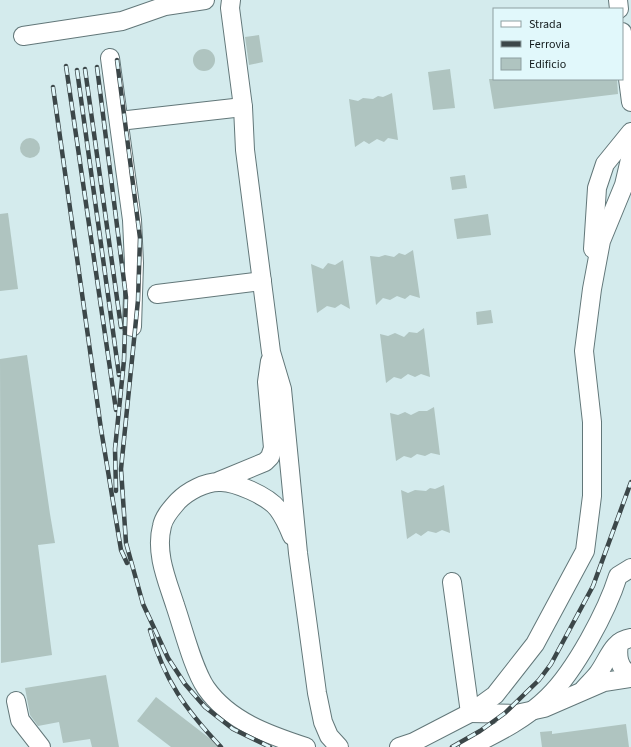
<svg xmlns="http://www.w3.org/2000/svg" width="631" height="747" viewBox="0 0 631 747" font-family="'Source Sans 3',sans-serif">
	<style>
		.building { fill: #afc4c0 }
		.lines { fill: none; stroke-linecap: round; stroke-linejoin: round }
		.minor-casing { stroke: #627779; stroke-width: 20 }
		.minor { stroke: #fff; stroke-width: 18 }
		.rail-casing { stroke: #3c4749; stroke-width: 4.5 }
		.rail { stroke: #e1f8fb; stroke-width: 3; stroke-dasharray: 9; stroke-linecap: butt }
	</style>
	<rect width="100%" height="100%" fill="#d4ebed"/>
	<g class="building">
		<path d="M259,35L263,62L249,65L245,37Z"/>
		<circle cx="204" cy="60" r="11"/>
		<path d="M450,69L455,108L433,110L428,72Z"/>
		<path d="M489,79H617L618,94L494,109Z"/>
		<path d="M392,93L398,140L388,138L384,142L377,139L369,144L364,141L355,147L349,99L358,101L363,98L373,99L378,96L383,97Z"/>
		<circle cx="30" cy="148" r="10"/>
		<path d="M465,175L467,188L452,190L450,177Z"/>
		<path d="M8,213L18,289L0,291V214Z"/>
		<path d="M488,214L491,235L457,239L454,219Z"/>
		<path d="M413,250L420,298L410,295L405,299L397,296L390,300L383,298L376,305L370,256L379,257L385,255L394,257L399,253L405,255Z"/>
		<path d="M343,260L350,309L341,304L335,308L327,306L317,313L311,264L323,269L328,263L335,265Z"/>
		<path d="M491,310L493,323L477,325L476,312Z"/>
		<path d="M424,328L430,377L421,374L415,377L408,374L401,379L394,377L386,383L380,334L388,336L395,333L404,337L409,332L417,333Z"/>
		<path d="M27,355L50,514L55,543L38,545L52,655L1,663L0,359Z"/>
		<path d="M434,407L440,455L431,453L425,456L417,454L411,458L404,456L396,461L390,413L398,415L405,412L411,415L419,411H427Z"/>
		<path d="M444,485L450,533L442,530L436,533L428,531L421,536L416,533L407,539L401,490L408,493L415,490L426,491L430,488L435,489Z"/>
		<path d="M106,675L119,747H92L90,739L63,743L59,722L38,726L30,715L25,688Z"/>
		<path d="M156,697L221,747H171L137,721Z"/>
		<path d="M626,724L629,747H542L540,732L552,731V734Z"/>
	</g>
	<g class="lines">
		<g class="minor-casing">
			<g id="minor">
				<path d="M231,0L230,8L243,107L245,150L271,352L282,389L298,553L317,693L323,722L329,736L339,747"/>
				<path d="M618,0L619,9"/>
				<path d="M622,32L631,102"/>
				<path d="M23,36L122,21L165,6L205,0"/>
				<path d="M110,58L132,220L134,263L132,327"/>
				<path d="M119,121L243,107"/>
				<path d="M593,249L597,188L605,164L631,132"/>
				<path d="M157,294L262,281"/>
				<path d="M219,481L265,462L270,457L273,448L267,382L270,361"/>
				<path d="M292,536C288,526 284,517 278,509C268,496 234,481 219,482C205,482 188,491 178,501C172,508 164,516 162,526C155,553 167,580 175,605C183,628 193,669 206,688C229,721 269,735 306,747"/>
				<path d="M452,582L470,713L516,714L544,708L604,682L631,678"/>
				<path d="M619,643C617,656 618,668 631,675"/>
				<path d="M584,689C589,683 595,678 599,672C609,658 612,641 631,638"/>
				<path d="M16,701L20,720L41,747"/>
				<path d="M399,747L414,742L470,713L495,695L535,644L585,551L592,496V422L584,351L592,289L601,241L624,185L631,155"/>
				<path d="M469,747C497,733 526,719 548,697C575,671 607,611 618,576L631,568"/>
			</g>
		</g>
		<use href="#minor" class="minor"/>
		<g class="rail-casing">
			<g id="rail">
				<path d="M117,60L140,238L138,300L121,469L126,543L143,604L168,658L185,684L205,707L233,729L270,747"/>
				<path d="M66,66L116,410"/>
				<path d="M97,67L126,297L124,360L115,449L116,491"/>
				<path d="M85,69L121,327"/>
				<path d="M77,70L119,375"/>
				<path d="M53,87L101,429L121,550L127,563"/>
				<path d="M150,630C164,680 186,710 221,747"/>
				<path d="M452,747L480,731L505,713L539,680L551,664L593,586L631,482"/>
			</g>
		</g>
		<use href="#rail" class="rail"/>
	</g>
	<rect x="493" y="8" width="130" height="72" fill="#e1f8fb" stroke="#8e9fa1"/>
	<rect x="501" y="21" width="20" height="6" fill="#ffffff" stroke="#8e9fa1"/>
	<text x="529" y="28" font-size="12" fill="#121a1b">Strada</text>
	<rect x="501" y="41" width="20" height="6" fill="#3c4749" stroke="#8e9fa1"/>
	<text x="529" y="48" font-size="12" fill="#121a1b">Ferrovia</text>
	<rect x="501" y="58" width="20" height="12" fill="#afc4c0" stroke="#8e9fa1"/>
	<text x="529" y="68" font-size="12" fill="#121a1b">Edificio</text>
</svg>
